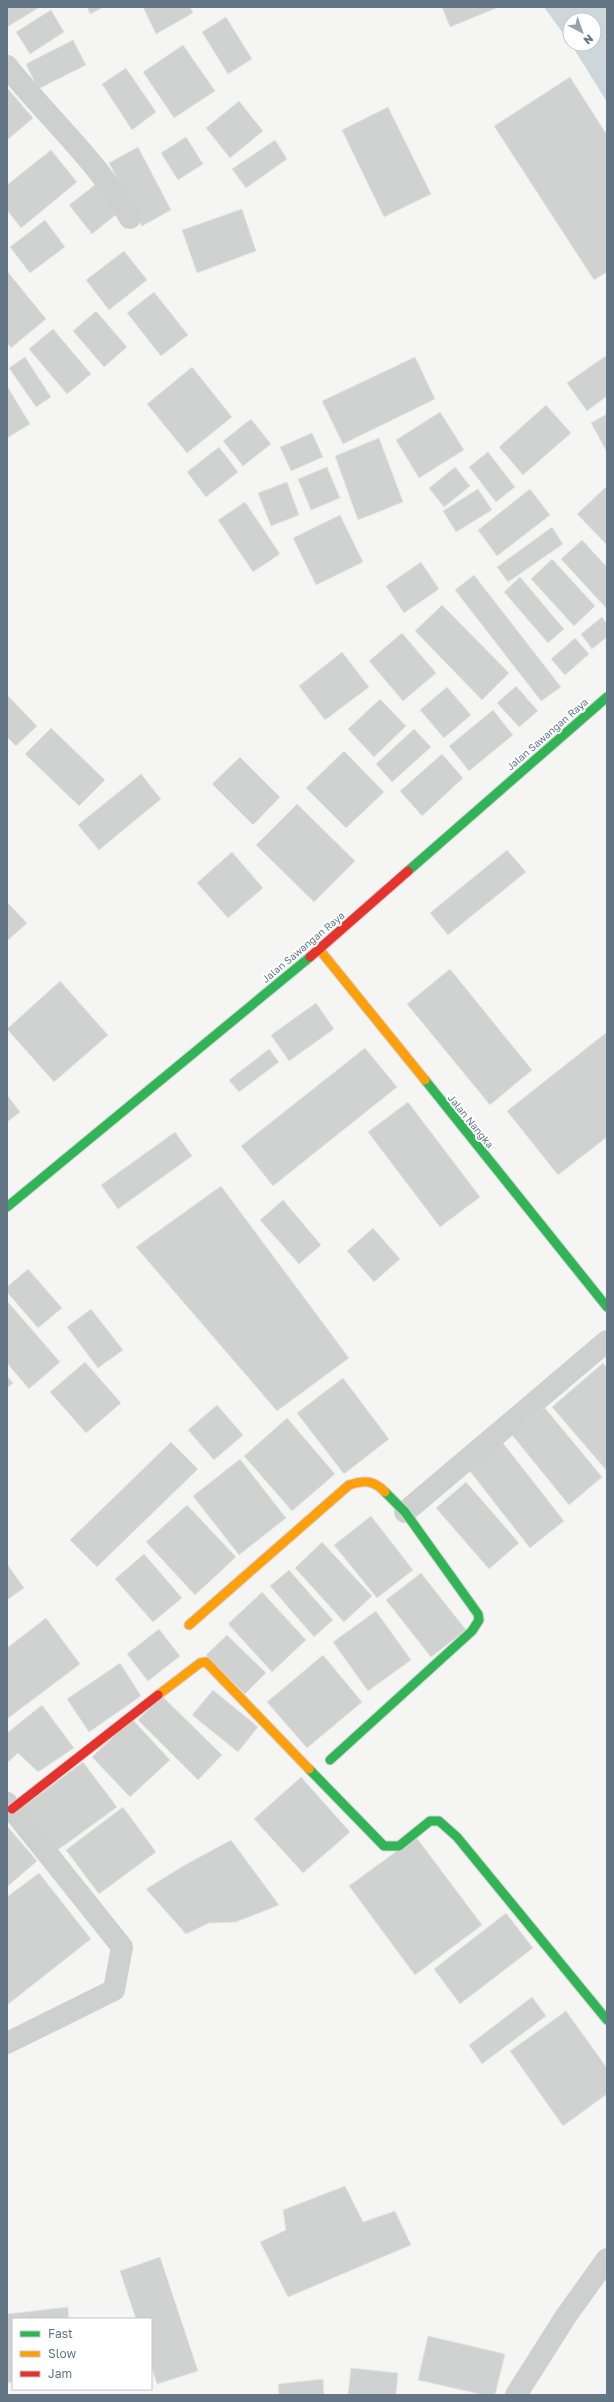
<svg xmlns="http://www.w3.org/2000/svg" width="614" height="2402" viewBox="0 0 614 2402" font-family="'Golos Text',sans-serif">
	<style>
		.water { fill: #cdd6d8 }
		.building { fill: #d0d1d1; stroke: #e4e4e3 }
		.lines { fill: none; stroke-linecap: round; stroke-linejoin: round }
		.fast-casing { stroke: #d1d3d3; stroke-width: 11 }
		.slow-casing { stroke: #d1d3d3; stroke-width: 11 }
		.jam-casing { stroke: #d1d3d3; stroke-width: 11 }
		.street { stroke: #ced0d0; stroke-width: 22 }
		.fast { stroke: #30b455; stroke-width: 9 }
		.slow { stroke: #ff9f0a; stroke-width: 9 }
		.jam { stroke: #e5322d; stroke-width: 9 }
		.labels { text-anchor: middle; stroke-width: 4; stroke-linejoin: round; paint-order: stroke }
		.street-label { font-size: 10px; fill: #637685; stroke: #fff }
	</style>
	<rect width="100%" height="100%" fill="#f5f5f3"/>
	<path class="water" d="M544,7H607V102L571,44H594V20H570V43Z"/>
	<g class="building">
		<path d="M7,7H40L7,27Z"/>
		<path d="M87,7H104L90,14Z"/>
		<path d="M143,7H190L193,13L156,34Z"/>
		<path d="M442,7H499L450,27Z"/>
		<path d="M51,10L64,32L30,54L16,32Z"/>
		<path d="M226,17L252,59L228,74L202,32Z"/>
		<path d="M73,40L86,65L38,89L26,64Z"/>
		<path d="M183,45L215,91L174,118L143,72Z"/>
		<path d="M126,68L156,112L132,130L102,84Z"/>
		<path d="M570,77L607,135V272L594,280L494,126Z"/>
		<path d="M8,89L33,118L7,140V90Z"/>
		<path d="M239,101L263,131L230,158L206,128Z"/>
		<path d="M388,107L431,194L384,217L342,130Z"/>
		<path d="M186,137L203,164L178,180L161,153Z"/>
		<path d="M275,140L287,159L246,188L232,169Z"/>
		<path d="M138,147L171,210L142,226L109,163Z"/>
		<path d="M51,150L77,182L21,228L7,210V185Z"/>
		<path d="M96,184L118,213L92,234L69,205Z"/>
		<path d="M242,209L256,251L197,273L182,230Z"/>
		<path d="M45,220L65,247L30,273L10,247Z"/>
		<path d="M124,251L147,280L109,310L86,280Z"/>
		<path d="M7,271L46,319L11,348L7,343Z"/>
		<path d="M154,292L188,335L161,356L127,313Z"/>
		<path d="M96,311L127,347L104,367L73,331Z"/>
		<path d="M53,329L91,374L67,394L29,349Z"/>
		<path d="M607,355V396L587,411L567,383Z"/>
		<path d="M25,357L51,397L36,407L9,368Z"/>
		<path d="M415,357L435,399L343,444L322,401Z"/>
		<path d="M192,367L232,417L187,453L147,404Z"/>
		<path d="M7,386L30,424L7,438Z"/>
		<path d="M546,405L571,433L523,475L499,447Z"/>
		<path d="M440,412L464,450L419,478L396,440Z"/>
		<path d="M607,414V452L591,423Z"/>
		<path d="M251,419L271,444L243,466L223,441Z"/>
		<path d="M312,433L323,457L291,471L280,447Z"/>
		<path d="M379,438L403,502L358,520L335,456Z"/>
		<path d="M219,447L238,472L206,497L187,472Z"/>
		<path d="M488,452L515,487L496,502L469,467Z"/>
		<path d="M327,467L340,498L311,510L298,479Z"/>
		<path d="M455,467L470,486L444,507L429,488Z"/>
		<path d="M287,482L299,515L271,526L258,493Z"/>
		<path d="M607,486V545L577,514Z"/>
		<path d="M478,489L492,510L456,532L443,511Z"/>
		<path d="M530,489L550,515L497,556L478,530Z"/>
		<path d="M245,502L280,554L253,572L218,520Z"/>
		<path d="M340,515L363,562L316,585L293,538Z"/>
		<path d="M552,527L563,544L508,582L497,567Z"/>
		<path d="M582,540L607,567V609L561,559Z"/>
		<path d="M552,559L595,606L574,626L531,579Z"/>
		<path d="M421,562L439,589L404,613L386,586Z"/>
		<path d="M474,575L561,687L541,701L455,590Z"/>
		<path d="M520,577L564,629L548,643L504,592Z"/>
		<path d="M442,605L509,673L482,700L415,631Z"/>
		<path d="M602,617L607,624V637L592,649L581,634Z"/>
		<path d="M402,633L436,673L403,701L369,661Z"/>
		<path d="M575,638L589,654L565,675L551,659Z"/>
		<path d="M342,652L369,687L325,720L299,686Z"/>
		<path d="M516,686L538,711L519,727L497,703Z"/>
		<path d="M447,687L471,715L444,738L420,710Z"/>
		<path d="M7,695L37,726L16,746L7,737Z"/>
		<path d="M380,699L406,726L374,757L348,729Z"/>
		<path d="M493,710L513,735L469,771L449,746Z"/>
		<path d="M51,728L105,780L79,806L25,754Z"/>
		<path d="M414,729L431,747L392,782L376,764Z"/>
		<path d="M344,751L384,792L346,828L306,788Z"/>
		<path d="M442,754L463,778L422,816L400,791Z"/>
		<path d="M240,757L280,797L253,825L212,784Z"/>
		<path d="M141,774L161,799L99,850L78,825Z"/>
		<path d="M297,804L355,861L314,902L256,845Z"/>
		<path d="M507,850L526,872L448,935L430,913Z"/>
		<path d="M232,852L263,888L228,918L197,883Z"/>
		<path d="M7,902L27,923L7,941Z"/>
		<path d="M450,969L532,1070L490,1105L407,1004Z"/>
		<path d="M60,981L108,1035L54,1082L7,1029Z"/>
		<path d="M316,1003L334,1029L289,1061L271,1035Z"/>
		<path d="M607,1032V1137L558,1175L507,1111Z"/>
		<path d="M365,1048L397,1087L273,1186L241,1146Z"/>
		<path d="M269,1049L279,1062L239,1092L229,1080Z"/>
		<path d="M7,1095L20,1112L7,1122Z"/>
		<path d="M408,1102L480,1197L440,1227L368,1132Z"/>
		<path d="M175,1132L192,1156L118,1209L101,1185Z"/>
		<path d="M221,1186L349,1358L277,1411L136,1247Z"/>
		<path d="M283,1200L321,1245L299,1264L260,1220Z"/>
		<path d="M373,1228L400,1259L374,1282L347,1251Z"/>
		<path d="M28,1269L62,1308L38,1328L7,1292V1287Z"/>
		<path d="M7,1301L60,1362L29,1389L7,1363Z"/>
		<path d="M91,1309L123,1350L98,1368L67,1327Z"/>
		<path d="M85,1362L121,1403L86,1433L50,1392Z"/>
		<path d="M603,1363L607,1368V1471L552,1407Z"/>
		<path d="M7,1376L13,1383L7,1388Z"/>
		<path d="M343,1378L389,1439L344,1474L297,1413Z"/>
		<path d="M217,1405L243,1435L214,1460L188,1430Z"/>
		<path d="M545,1408L602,1477L569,1505L512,1435Z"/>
		<path d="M287,1418L335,1474L292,1511L244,1456Z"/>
		<path d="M171,1442L198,1469L97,1567L70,1540Z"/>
		<path d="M503,1443L564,1521L530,1548L469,1470Z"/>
		<path d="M240,1459L286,1518L239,1555L193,1496Z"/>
		<path d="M466,1482L519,1543L489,1569L436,1508Z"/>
		<path d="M187,1505L236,1557L195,1595L146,1542Z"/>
		<path d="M371,1516L413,1570L377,1598L334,1545Z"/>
		<path d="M322,1542L372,1596L344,1622L295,1568Z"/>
		<path d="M144,1554L182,1598L153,1622L115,1579Z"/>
		<path d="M7,1564L24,1588L7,1600Z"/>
		<path d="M289,1570L333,1620L314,1637L270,1586Z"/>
		<path d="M421,1573L466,1630L431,1657L386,1600Z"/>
		<path d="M262,1592L306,1640L272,1672L228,1624Z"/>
		<path d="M376,1611L411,1660L368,1691L333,1642Z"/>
		<path d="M46,1618L80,1664L7,1719V1648Z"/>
		<path d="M159,1629L180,1656L148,1681L127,1654Z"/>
		<path d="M227,1635L266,1673L245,1694L206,1655Z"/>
		<path d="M323,1655L362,1702L307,1748L267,1702Z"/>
		<path d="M120,1663L141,1696L89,1732L67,1699Z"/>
		<path d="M213,1690L258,1727L238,1752L192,1715Z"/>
		<path d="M162,1696L222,1755L198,1780L138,1720Z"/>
		<path d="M42,1705L74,1748L38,1772L18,1753L7,1763V1733Z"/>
		<path d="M132,1719L170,1760L130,1797L92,1757Z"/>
		<path d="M83,1762L117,1807L55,1852L23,1807Z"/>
		<path d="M301,1777L350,1832L303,1873L254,1819Z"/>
		<path d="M123,1807L156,1852L99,1894L66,1850Z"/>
		<path d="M7,1826L37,1861L7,1887Z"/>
		<path d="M416,1837L482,1925L415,1975L349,1886Z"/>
		<path d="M231,1840L279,1905L236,1922L209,1923L186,1934L146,1889L185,1865Z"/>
		<path d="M39,1873L91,1939L7,2005V1897Z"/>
		<path d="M506,1913L533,1948L460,2004L434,1969Z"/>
		<path d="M532,1997L546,2016L482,2064L469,2045Z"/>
		<path d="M566,2011L607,2068V2094L563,2126L510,2051Z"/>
		<path d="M345,2186L363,2222L395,2211L411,2245L288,2297L260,2242L286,2230L283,2210Z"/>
		<path d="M160,2257L198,2371L157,2384L151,2365V2319H136L120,2271Z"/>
		<path d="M68,2307L69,2319H13V2382L7,2383V2314Z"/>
		<path d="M428,2336L505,2354L495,2395H484L418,2380Z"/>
		<path d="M351,2368L398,2373L396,2395H348Z"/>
		<path d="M323,2379L324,2395H279L278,2384Z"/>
	</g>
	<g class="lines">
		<g class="fast-casing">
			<g id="fast">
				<path d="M408,871L607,697"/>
				<path d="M425,1080L607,1307"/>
				<path d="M7,1207L310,957"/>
				<path d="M330,1760L472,1631L479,1620L478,1614L405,1512L385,1492"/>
				<path d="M309,1769L384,1846H399L430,1821H439L457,1837L607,2020"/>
			</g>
		</g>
		<g class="slow-casing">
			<g id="slow">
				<path d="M319,949L425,1080"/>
				<path d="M189,1625L349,1485C364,1480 374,1480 385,1492"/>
				<path d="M158,1695L200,1663L206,1662L309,1769"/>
			</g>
		</g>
		<g class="jam-casing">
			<g id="jam">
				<path d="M310,957L408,871"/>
				<path d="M12,1809L158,1695"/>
			</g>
		</g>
		<g class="street">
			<path d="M7,66C47,117 98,161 130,218"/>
			<path d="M405,1512L607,1341"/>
			<path d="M7,1803L122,1947L114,1990L7,2043"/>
			<path d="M516,2395L566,2316L607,2259"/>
		</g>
		<use href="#fast" class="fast"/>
		<use href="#slow" class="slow"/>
		<use href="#jam" class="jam"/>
	</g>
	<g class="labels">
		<g class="street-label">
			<text transform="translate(547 734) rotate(-41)" y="4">Jalan Sawangan Raya</text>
			<text transform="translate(303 947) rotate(-40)" y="4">Jalan Sawangan Raya</text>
			<text transform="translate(471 1121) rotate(51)" y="4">Jalan Nangka</text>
		</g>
	</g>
	<rect width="614" height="2402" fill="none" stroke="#637685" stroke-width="16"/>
	<rect x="12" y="2318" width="140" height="72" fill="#ffffff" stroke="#c1c8ce"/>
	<rect x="20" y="2331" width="20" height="6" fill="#30b455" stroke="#c1c8ce"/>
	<text x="48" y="2338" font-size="12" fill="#637685">Fast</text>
	<rect x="20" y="2351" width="20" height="6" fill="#ff9f0a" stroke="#c1c8ce"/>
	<text x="48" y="2358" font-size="12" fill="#637685">Slow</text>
	<rect x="20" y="2371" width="20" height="6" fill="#e5322d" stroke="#c1c8ce"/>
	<text x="48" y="2378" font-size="12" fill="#637685">Jam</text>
	<g transform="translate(582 32) rotate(139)"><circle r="19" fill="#ffffff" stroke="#c1c8ce"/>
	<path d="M0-3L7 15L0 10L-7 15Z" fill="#96a2ac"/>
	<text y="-6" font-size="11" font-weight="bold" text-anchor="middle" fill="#637685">N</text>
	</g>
</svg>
